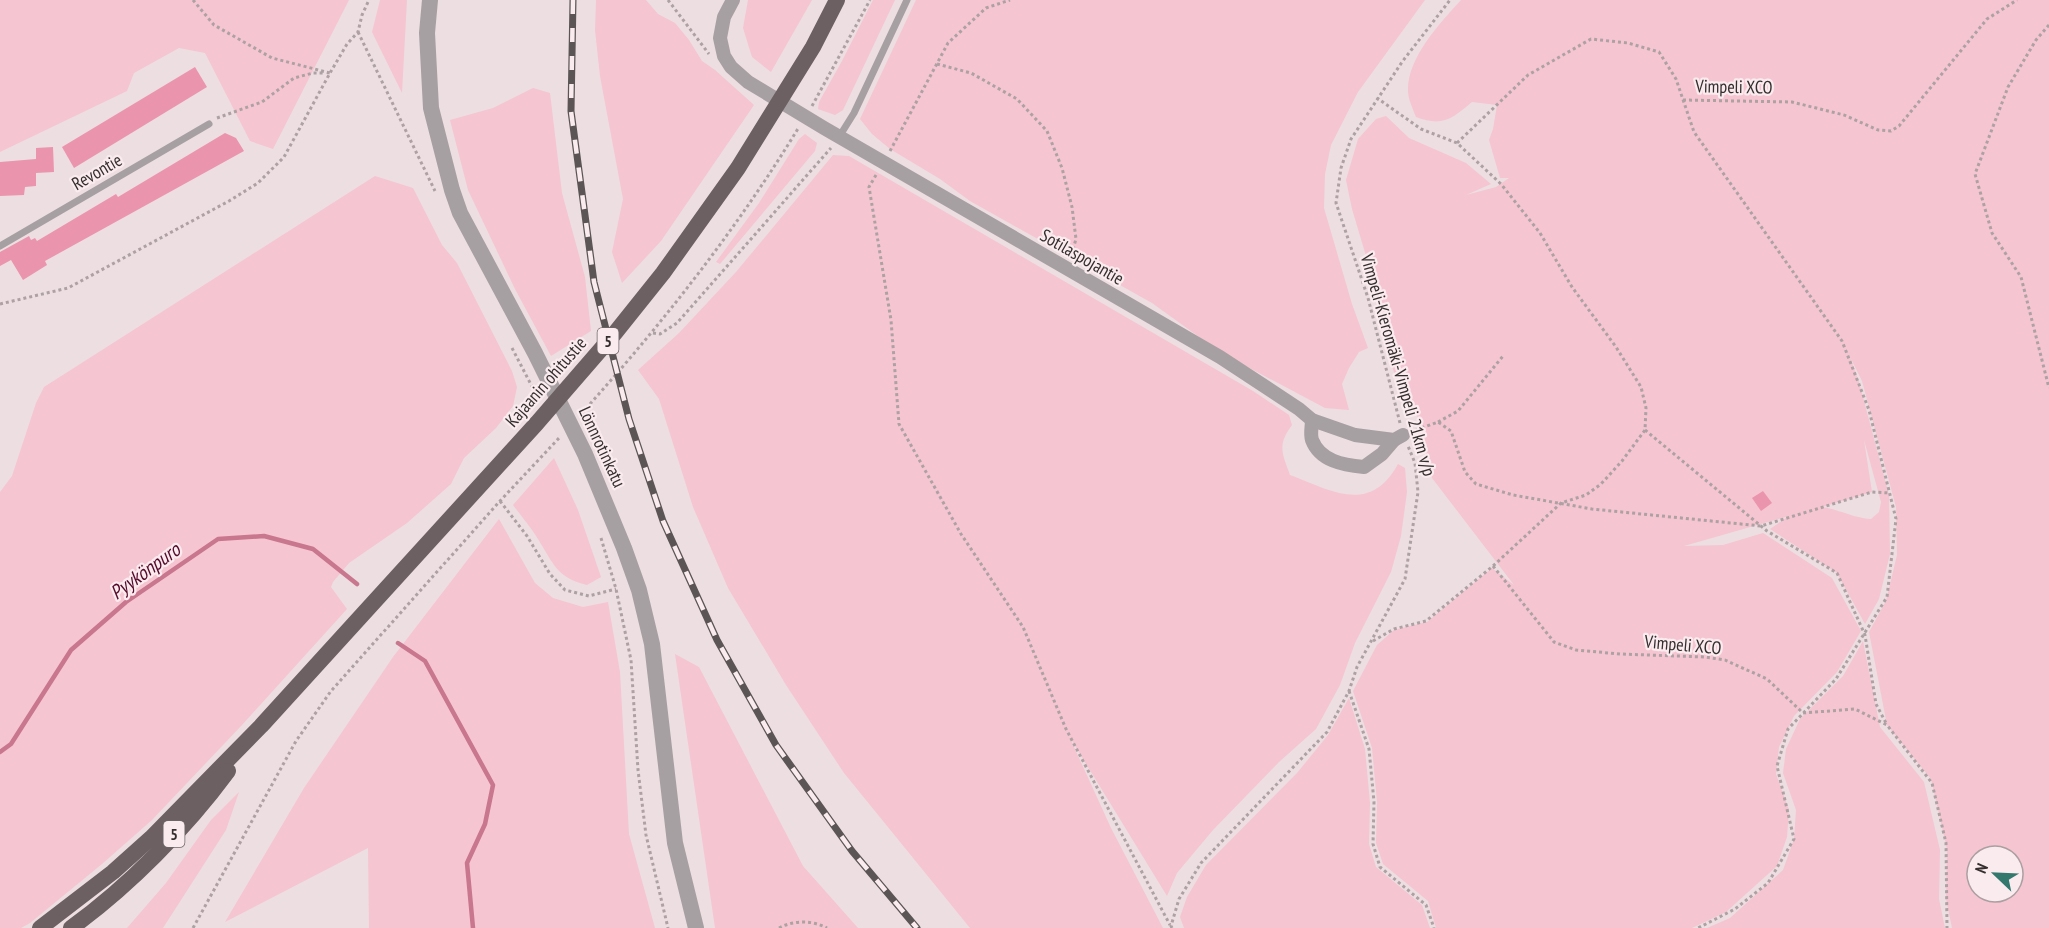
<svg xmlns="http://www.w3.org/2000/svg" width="2049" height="928" viewBox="0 0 2049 928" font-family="'PT Sans Narrow',sans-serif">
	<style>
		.green { fill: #f5c5d2; fill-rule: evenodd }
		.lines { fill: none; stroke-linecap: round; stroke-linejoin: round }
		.stream { stroke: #c9768f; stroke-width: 4.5 }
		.building { fill: #eb94ae }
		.path { stroke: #ada1a4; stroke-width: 3; stroke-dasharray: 3 3; stroke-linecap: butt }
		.service { stroke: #a7a0a2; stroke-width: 7 }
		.minor { stroke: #a7a0a2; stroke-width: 14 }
		.tertiary { stroke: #a7a0a2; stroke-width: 16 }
		.trunk { stroke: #6c6062; stroke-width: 16 }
		.rail-casing { stroke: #5c5556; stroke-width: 7 }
		.rail { stroke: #faebef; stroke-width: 4.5; stroke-dasharray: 14; stroke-linecap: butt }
		.labels { text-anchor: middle; stroke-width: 4.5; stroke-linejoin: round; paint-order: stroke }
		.shield { fill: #faebef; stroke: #6f6769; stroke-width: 1.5 }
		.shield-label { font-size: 16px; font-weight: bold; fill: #342e2f }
		.street-label { font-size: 18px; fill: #342e2f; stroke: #faebef }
		.water-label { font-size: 20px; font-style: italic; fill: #56092a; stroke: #faebef }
	</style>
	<rect width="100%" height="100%" fill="#eddee2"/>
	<g class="green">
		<path d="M0,0H349L273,149L250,141L205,53L179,48L134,73L127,91L0,152Z"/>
		<path d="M380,0H407L402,93L372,32Z"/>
		<path d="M596,0H646L658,14L675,23L689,40L702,61L715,70L754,105L661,241L622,283L612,252L623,199L600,76L595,30Z"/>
		<path d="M748,0H812L771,72L752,57L743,28Z"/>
		<path d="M873,0H895L843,110L835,115L818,109L819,102L842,61Z"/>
		<path d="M916,0H1425L1358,92L1331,145L1325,174L1324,208L1352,304L1368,348L1359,352L1349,368L1342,384L1349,410L1325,408L1242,364L1202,339L1152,303L970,201L940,179L890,149L872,134L860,119Z"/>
		<path d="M1461,0H2049V928H1952L1946,899L1947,849L1931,779L1887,725L1869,632L1886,601L1897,555L1896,507L1862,381L1850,357L1859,382L1889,495L1890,554L1879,599L1865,624L1837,573L1770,529L1789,516L1684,546L1723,545L1763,533L1832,578L1861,631L1837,672L1794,716L1779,747L1776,774L1789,810L1787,837L1777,866L1726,912L1692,928H1436L1428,901L1383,864L1376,843L1377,802L1372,748L1353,691L1377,645L1394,630L1427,622L1492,568L1514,585L1432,478L1416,411L1406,409L1390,360L1378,296L1352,209L1346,180L1358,139L1376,119L1386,116L1409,138L1466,163L1491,184L1466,195L1496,187L1509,178H1500L1489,140L1493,129L1497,105L1472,102C1452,119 1442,127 1416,117C1413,109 1408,99 1408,91C1407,58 1440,23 1461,0ZM1864,440L1881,502L1879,512L1871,519C1853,518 1838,509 1822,507L1872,492ZM1977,856H2013V892H1977Z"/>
		<path d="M533,88L550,93L562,193L585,277L591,331L551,356L515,289L468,190L450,120L493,108Z"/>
		<path d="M805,134L817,143L815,151L720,264L716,262L759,203L799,139Z"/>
		<path d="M833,155L849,156L1253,391L1289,415L1292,425C1277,445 1282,453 1290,475C1332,491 1370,515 1398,464L1405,468L1407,492L1401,536L1391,572L1355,643L1340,685L1316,729L1279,762L1213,830L1177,873L1167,896L1069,736L1111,828L1163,928H970L844,773L786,685L728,588L693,507L659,399L638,370L679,333L736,272Z"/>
		<path d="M375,176L413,188L442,245L457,263L512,371L517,387L513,406L496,428L464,458L451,484L407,523L349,563L333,582L331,587L347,609L242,725L152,820L102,864L30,923L21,928H0V492L12,476L36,403L44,387Z"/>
		<path d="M554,458L578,510L601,577L587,585C557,578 553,563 538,539C531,527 521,516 513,505Z"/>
		<path d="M499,519L535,583L553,598L583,607L608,602L620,672L629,834L655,928H369L368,848L225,922L304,788L393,657Z"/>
		<path d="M1863,641L1880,727L1924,782L1940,850L1939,899L1945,928H1707L1730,918L1783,870L1794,839L1796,810L1783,773L1786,749L1800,719L1843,676Z"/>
		<path d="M675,654L699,667L803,866L858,928H715Z"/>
		<path d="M1349,698L1365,749L1370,803L1369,844L1376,867L1422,905L1430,928H1184L1180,917L1187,897L1206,865L1297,773L1328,735Z"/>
		<path d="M239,792L226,830L163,928H127L166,883L211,820Z"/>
	</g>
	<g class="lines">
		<g class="stream">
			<path d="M398,643L425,661L493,785L485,824L467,863L473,928"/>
			<path d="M0,752L11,744L71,650L126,602L218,539L264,536L313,549L357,584"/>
		</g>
	</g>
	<g class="building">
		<path d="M195,67L207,87L74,168L62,147Z"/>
		<path d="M225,133L236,138L244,151L45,261L47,265L23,280L11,260L0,266V252L29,236L31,240L35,238L37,241L116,194L118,197Z"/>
		<path d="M53,147L54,172L36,173V186L25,187L24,195L0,196V162L36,159V148Z"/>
		<path d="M1763,491L1772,503L1761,511L1752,498Z"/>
	</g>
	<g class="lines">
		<g class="path">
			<path d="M193,0L214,25L272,58L330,73"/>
			<path d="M668,0L709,54"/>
			<path d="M2049,25L2036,40L2008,87L1975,174L1992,233L2021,277L2049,388"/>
			<path d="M358,32L435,191"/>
			<path d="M937,64L971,73L1017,99L1047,131L1062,168L1072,207L1076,239L1071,256"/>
			<path d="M1683,100L1792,102L1844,115L1878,130L1891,131L1899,126L1987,19L2017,0"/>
			<path d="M812,106L870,0"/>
			<path d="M217,118L262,102L294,78L313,73H325"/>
			<path d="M1457,143L1528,75L1591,39L1628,43L1659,52L1676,79L1694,132L1842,341L1869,410L1896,519L1887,597L1836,679L1788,729L1777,766L1794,839L1768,883L1735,909L1698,928"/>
			<path d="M890,151L948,43L986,8L1010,0"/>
			<path d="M876,175L869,187L891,320L899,424L961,534L1023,627L1066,729L1170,925"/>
			<path d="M0,304L68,288L229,201L258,183L284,157L330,73L347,44L358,32L362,15L369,0"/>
			<path d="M653,333L660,334L677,323L831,148"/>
			<path d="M512,348L538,398"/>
			<path d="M582,413C662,324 737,229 799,127"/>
			<path d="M1438,422L1458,411L1503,356"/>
			<path d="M1400,423L1368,298L1336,203L1341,168L1351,139L1402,62L1450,0"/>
			<path d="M1416,430L1438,422L1451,431L1465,472L1476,484L1513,495L1592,509L1761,526L1872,492L1890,493"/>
			<path d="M1645,430L1767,531L1837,573L1865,635L1876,704L1886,723"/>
			<path d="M500,501L527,536L550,574L565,590L589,596L616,589"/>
			<path d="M601,538L616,589L631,660L638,770L646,835L668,928"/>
			<path d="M1493,566L1554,642L1576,650L1620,654L1705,657L1725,660L1767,679L1803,713L1855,709L1887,725L1932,783L1946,843L1947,928"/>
			<path d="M1373,641L1394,629L1426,621L1493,566L1561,503L1586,495L1601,484L1622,461L1645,430L1646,408L1641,387L1616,347L1572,287L1540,233L1501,184L1457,143L1421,129L1377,98"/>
			<path d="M1349,691L1369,749L1374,802L1373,844L1380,867L1426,905L1434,928"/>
			<path d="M193,928L296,741L331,691L500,501L560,437"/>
			<path d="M779,928C794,920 812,920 827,928"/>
			<path d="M1172,928L1171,926L1179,899L1201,863L1327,732L1349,691L1357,667L1405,579L1418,492L1415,463L1408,446"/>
		</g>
		<g class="service">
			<path d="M839,137L854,113L907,0"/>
			<path d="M0,246L209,124"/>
		</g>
		<g class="minor">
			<path d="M733,0L724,17L720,38L724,56L731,67L748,82L824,128L1220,357L1299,409L1312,420L1355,435L1394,440L1403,435"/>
			<path d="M1312,420C1312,426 1310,434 1312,440C1320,461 1343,465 1364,467L1382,454L1394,440"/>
		</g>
		<path class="tertiary" d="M430,0L427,33L431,108L452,190L460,213L535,353L585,454L624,548L639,590L652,644L675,843L696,928"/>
		<g class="trunk">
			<path d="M40,928L113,872L151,838L261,726L537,423L615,333L663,273L738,168L813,47L837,0"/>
			<path d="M71,928C129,886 186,828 228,771"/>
		</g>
		<g class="rail-casing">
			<path id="rail" d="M573,0L571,111L594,282L629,419L663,521L717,640L776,745L852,851L917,928"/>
		</g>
		<use href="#rail" class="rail"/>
	</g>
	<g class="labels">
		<g class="shield">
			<rect x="597.5" y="328" width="21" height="26" rx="4.5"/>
			<rect x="163.5" y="821" width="21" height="26" rx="4.5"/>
		</g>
		<g class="shield-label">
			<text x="608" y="347">5</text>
			<text x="174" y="840">5</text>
		</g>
		<g class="street-label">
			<text transform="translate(1734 87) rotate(1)" y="6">Vimpeli XCO</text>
			<text transform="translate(97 172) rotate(-30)" y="6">Revontie</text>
			<text transform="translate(1082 257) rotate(30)" y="6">Sotilaspojantie</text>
			<text transform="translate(1398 365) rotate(74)" y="6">Vimpeli-Kieromäki-Vimpeli 21km v/p</text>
			<text transform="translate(546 382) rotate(-49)" y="6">Kajaanin ohitustie</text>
			<text transform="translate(602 447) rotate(65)" y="6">Lönnrotinkatu</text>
			<text transform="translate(1683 645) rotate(5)" y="6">Vimpeli XCO</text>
		</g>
		<g class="water-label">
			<text transform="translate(145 571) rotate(-36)" y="7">Pyykönpuro</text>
		</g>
	</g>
	<g transform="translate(1995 874) rotate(293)"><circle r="28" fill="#faebef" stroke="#ab9fa2" stroke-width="1.5"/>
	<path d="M0-4.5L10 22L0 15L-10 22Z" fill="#33786d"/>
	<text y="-9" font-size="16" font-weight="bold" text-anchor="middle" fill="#342e2f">N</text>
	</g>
</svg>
